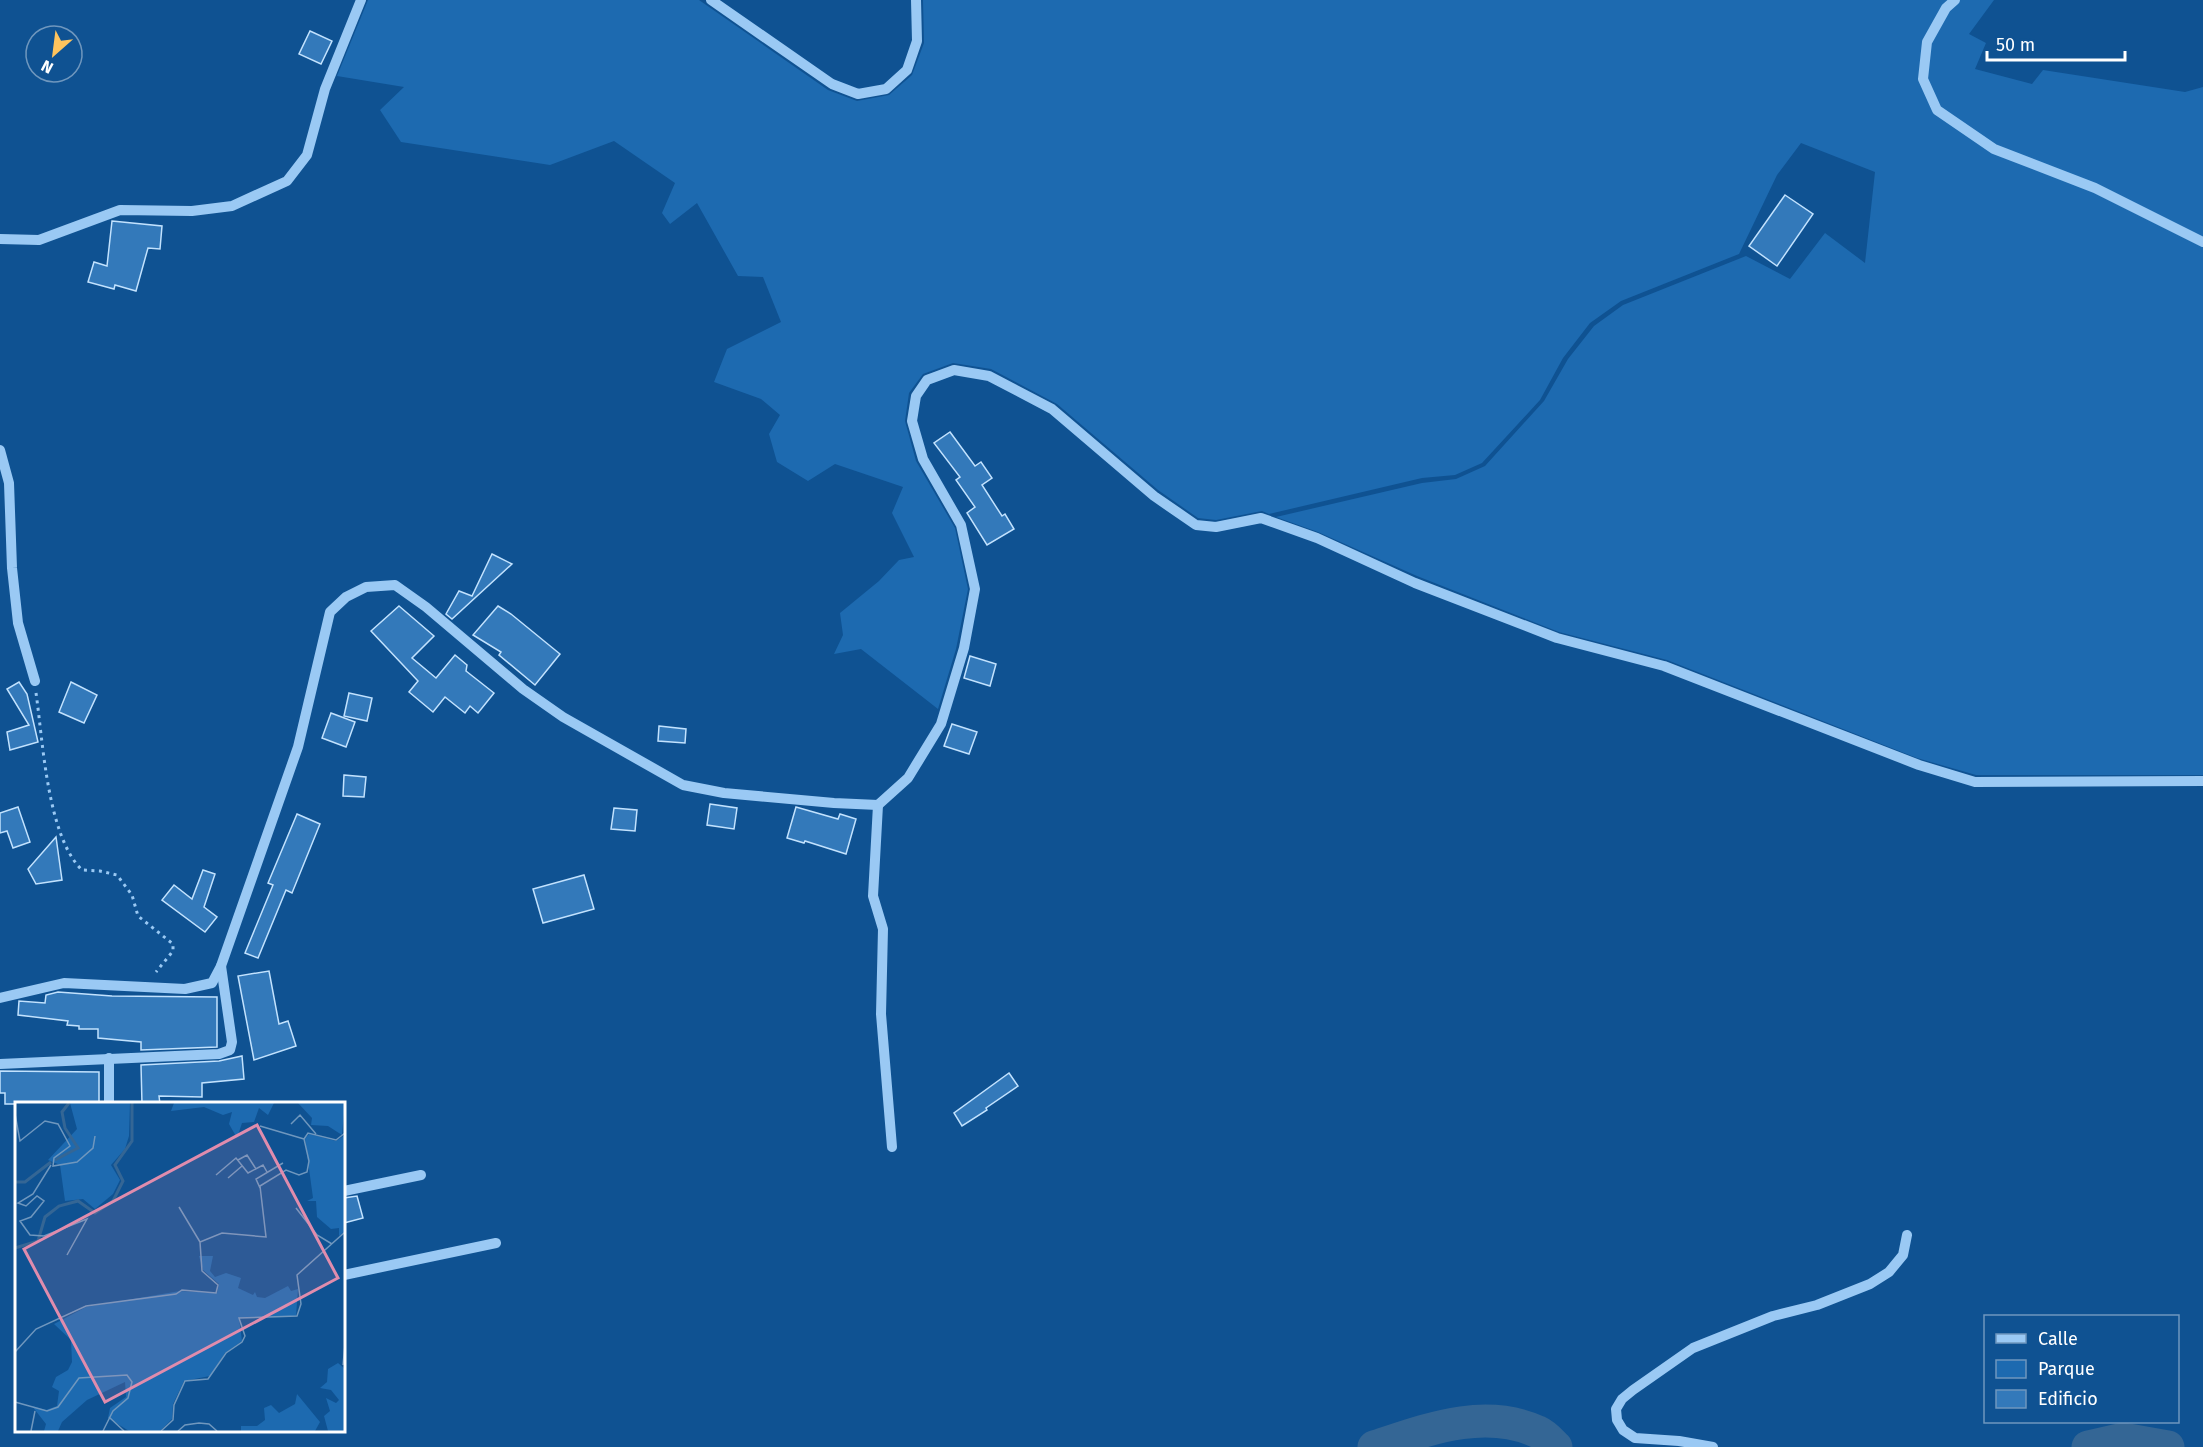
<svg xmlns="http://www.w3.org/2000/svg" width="2203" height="1447" viewBox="0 0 2203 1447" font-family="'Fira Sans',sans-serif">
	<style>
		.green { fill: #1d6ab0 }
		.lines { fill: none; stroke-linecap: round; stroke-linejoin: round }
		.river { stroke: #346695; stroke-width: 33 }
		.building { fill: #3379ba; stroke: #c2e2fe; stroke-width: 1.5 }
		.path { stroke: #9ac9f4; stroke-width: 3; stroke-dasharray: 3 4.5; stroke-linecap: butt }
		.minor { stroke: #9ac9f4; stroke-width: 10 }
		.inset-river { fill: none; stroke: #346695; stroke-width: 3 }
		.inset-road { fill: none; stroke: #6f97be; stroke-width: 1.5 }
		.view { fill: #e08cad; fill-opacity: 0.15; stroke: #e08cad; stroke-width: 3 }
		.inset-edge { fill: none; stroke: #fff; stroke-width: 3 }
	</style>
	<rect width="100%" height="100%" fill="#0f5292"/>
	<path class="green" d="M368,0H699L828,90L857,101L889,95L912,75L924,43L923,0H1994L1969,34L1986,43L1975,69L2032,84L2043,70L2185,92L2203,87V775H1976L1917,758L1667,660L1559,632L1417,576L1318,532L1276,517L1422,483L1456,479L1485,466L1544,401L1568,359L1594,326L1623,305L1746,256L1790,279L1825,233L1865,263L1875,172L1801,143L1777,175L1739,254L1621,301L1590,323L1563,358L1540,400L1482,463L1455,475L1422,478L1269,514L1262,511L1216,520L1198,518L1158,490L1057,404L991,369L953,363L923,374L909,393L905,421L916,461L955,528L968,589L956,649L938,709L861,649L834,654L843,635L840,613L879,581L899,560L914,557L892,513L903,487L835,464L808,481L777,462L769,434L780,415L761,399L714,382L727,349L781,322L763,277L738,276L697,203L670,224L662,213L675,183L614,141L550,165L401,142L380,110L404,87L337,76Z"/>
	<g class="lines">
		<g class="river">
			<path d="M1374,1447C1426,1430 1484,1407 1538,1432C1545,1435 1551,1442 1556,1447"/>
			<path d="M2088,1447L2123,1439L2168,1447"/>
		</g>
	</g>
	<g class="building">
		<path d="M310,31L332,41L321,64L299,54Z"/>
		<path d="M1785,195L1813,214L1777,266L1749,246Z"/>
		<path d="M112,221L162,226L160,249L148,248L136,291L115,285L114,289L88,282L94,262L107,266Z"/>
		<path d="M950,432L975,466L981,462L992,478L982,485L1002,516L1005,514L1014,529L987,545L967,513L975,507L956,480L960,477L934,443Z"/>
		<path d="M492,554L512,564L452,619L446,614L459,591L472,596Z"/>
		<path d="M399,606L434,636L412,658L436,678L455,655L467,665L466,671L494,693L478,713L470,706L465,713L445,697L433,712L409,692L418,681L371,631Z"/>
		<path d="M498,606L511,614L560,654L535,685L499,655L501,652L473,635Z"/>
		<path d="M970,656L996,664L990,686L964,678Z"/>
		<path d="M19,682L27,694L38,742L10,750L7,732L29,725L7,689Z"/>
		<path d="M71,682L97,695L84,723L59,712Z"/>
		<path d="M349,693L372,698L367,721L344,716Z"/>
		<path d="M331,713L355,722L346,747L322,738Z"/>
		<path d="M952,724L977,732L969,754L944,746Z"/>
		<path d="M659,726L686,729L685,743L658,741Z"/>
		<path d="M344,775L366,777L364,797L343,796Z"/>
		<path d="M710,804L737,808L734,829L707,825Z"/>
		<path d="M18,807L30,842L13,848L7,831L0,833V813Z"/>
		<path d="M796,807L838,819L840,814L856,819L846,854L805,841L804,843L787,838Z"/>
		<path d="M614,808L637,810L635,831L611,829Z"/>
		<path d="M297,814L320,824L292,893L286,890L258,958L245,953L273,885L268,883Z"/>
		<path d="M56,837L62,880L36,884L28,869Z"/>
		<path d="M203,870L215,874L204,907L217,917L205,932L162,900L174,885L192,899Z"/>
		<path d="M584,875L594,909L543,923L533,889Z"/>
		<path d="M269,971L279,1024L288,1021L296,1046L254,1060L238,976Z"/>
		<path d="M58,992L112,996L217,997V1047L141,1050V1042L98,1038V1029H79V1026L67,1025L68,1021L18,1015L19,1001L45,1003L46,995Z"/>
		<path d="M242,1056L244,1079L202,1083V1097L159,1096L160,1104H142L141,1065L219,1061Z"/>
		<path d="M0,1071L99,1072V1104H5V1093H0Z"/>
		<path d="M1009,1073L1018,1086L986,1108L987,1110L962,1126L954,1113Z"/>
		<path d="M357,1196L363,1218L344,1223V1198Z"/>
	</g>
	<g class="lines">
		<path class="path" d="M36,693C43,741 47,836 82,870L100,871L117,875L132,895L138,916L173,944V951L156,972"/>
		<g class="minor">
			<path d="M711,0L832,84L858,94L886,89L907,70L917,41L916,0"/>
			<path d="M1955,0L1946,8L1927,42L1923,79L1937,110L1994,149L2095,188L2203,242"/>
			<path d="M0,239L39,240L120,210L192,211L232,206L287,181L307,155L325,89L361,0"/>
			<path d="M0,450L9,483L12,568L18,623L35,681"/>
			<path d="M878,805L873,896L883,929L881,1014L892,1147"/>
			<path d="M0,998L64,983L185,989L212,983L221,966L298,747L330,612L346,597L366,587L395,585L426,607L523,689L563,717L683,785L724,793L834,803L878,805L908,778L941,724L964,648L975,589L961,525L923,459L912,421L916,396L927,380L954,370L989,376L1052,409L1154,496L1196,525L1216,527L1261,518L1317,538L1415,583L1557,638L1664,666L1919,765L1975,782L2203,781"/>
			<path d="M0,1064L219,1054L230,1050L232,1042L221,966"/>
			<path d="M109,1104V1058"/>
			<path d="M344,1191L421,1175"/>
			<path d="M344,1275L496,1243"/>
			<path d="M1713,1447L1679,1441L1635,1438L1623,1430L1617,1420L1616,1409L1622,1399L1633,1390L1693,1348L1773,1316L1817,1305L1870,1284L1889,1272L1903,1255L1907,1235"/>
		</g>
	</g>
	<g transform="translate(15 1102)">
		<rect width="330" height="330" fill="#0f5292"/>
		<path d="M55,1H115L114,34L110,47L96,63L105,78L98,92L80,107L68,97L50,99L45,63L33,58L62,27ZM159,1H259L253,13L244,6L239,20L227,21L222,36L214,22L217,10L208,13L189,5L156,9ZM283,1H330L327,33L313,24L296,23L297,16ZM294,32L321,39L330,33V129L324,134V126L316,127L302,115L301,99H292L298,96L290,37ZM184,154H198L195,169L200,175L211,171L226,176L223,186L238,193L240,190L242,195L250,196L273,184L276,189L283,187L281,214L224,216L227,239L210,251L195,274L169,279L158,302L157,317L145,329H114L93,316L95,306L111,295L110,280L72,298L47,320L43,329H29L31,322L17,304L31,308L42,304L44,289L37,285L41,275L53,268L57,260L56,238L39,222L71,205L165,189L202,191L204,182L188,168ZM323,261L330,267V329H313L309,314L315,309L311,296L321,301L324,298L316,288L305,286L312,280L313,267ZM282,292L305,320L300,329H226V324H242L250,318L249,306L256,303L264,311L280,302Z" fill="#1d6ab0"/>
		<path class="inset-river" d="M40,58L63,46L50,26L47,10L54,1M0,80H10L36,60M0,146L23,139L30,115L44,104L63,99L80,111L98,99L108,79L100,63L117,39V1"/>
		<path class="inset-road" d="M0,12L5,39L30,19L43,22L55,44L39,56L38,64L62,60L78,46L80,34M276,22L285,13L301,32M245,24L289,37M223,58L232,53L241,67M36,63L18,92L3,101L11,104L22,94L29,99L16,115L5,119L15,133L29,134L72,117L52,153M201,73L221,56L233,71L248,63L252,70M213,76L227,64M245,86L241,77L268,61M164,105L185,140M281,106L302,133L317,142M0,250L21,227L71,204L161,192L167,188L201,191L203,183L187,169L185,140L207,131L251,135L245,84L271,68L284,73L292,70L294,59L289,37L293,31L321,38L330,31M328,263L330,243M0,300L32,309L43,305L64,276L112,273L117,280L113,296L98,309L88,329M94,315L109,329M16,329L20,309M146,329L158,318L159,303L170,279L193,277L211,251L227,240L230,234L224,216L282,214L286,202L282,173L330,130M163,329L170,323L184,321L194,322L202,329"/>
		<path class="view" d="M242,23L323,176L90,300L9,147Z"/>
		<rect width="330" height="330" class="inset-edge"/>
	</g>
	<rect x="1984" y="1315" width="195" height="108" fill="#0f5292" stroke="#6f97be" stroke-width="1.5"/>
	<rect x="1996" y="1334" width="30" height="9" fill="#9ac9f4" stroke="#6f97be" stroke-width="1.5"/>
	<text x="2038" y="1345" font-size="18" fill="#ffffff">Calle</text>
	<rect x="1996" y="1360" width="30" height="18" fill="#1d6ab0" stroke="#6f97be" stroke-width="1.5"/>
	<text x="2038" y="1375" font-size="18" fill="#ffffff">Parque</text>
	<rect x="1996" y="1390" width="30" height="18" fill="#3379ba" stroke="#6f97be" stroke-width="1.5"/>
	<text x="2038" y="1405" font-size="18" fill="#ffffff">Edificio</text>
	<g transform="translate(54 54) rotate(208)"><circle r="28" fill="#0f5292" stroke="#6f97be" stroke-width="1.5"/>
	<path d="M0-4.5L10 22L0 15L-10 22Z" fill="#ffc45d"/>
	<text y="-9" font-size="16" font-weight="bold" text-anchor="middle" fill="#ffffff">N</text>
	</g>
	<path d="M1987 51v9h138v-9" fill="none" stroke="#ffffff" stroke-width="3"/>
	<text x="1996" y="51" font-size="18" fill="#ffffff" stroke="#0f5292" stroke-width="4.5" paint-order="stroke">50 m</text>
</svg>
